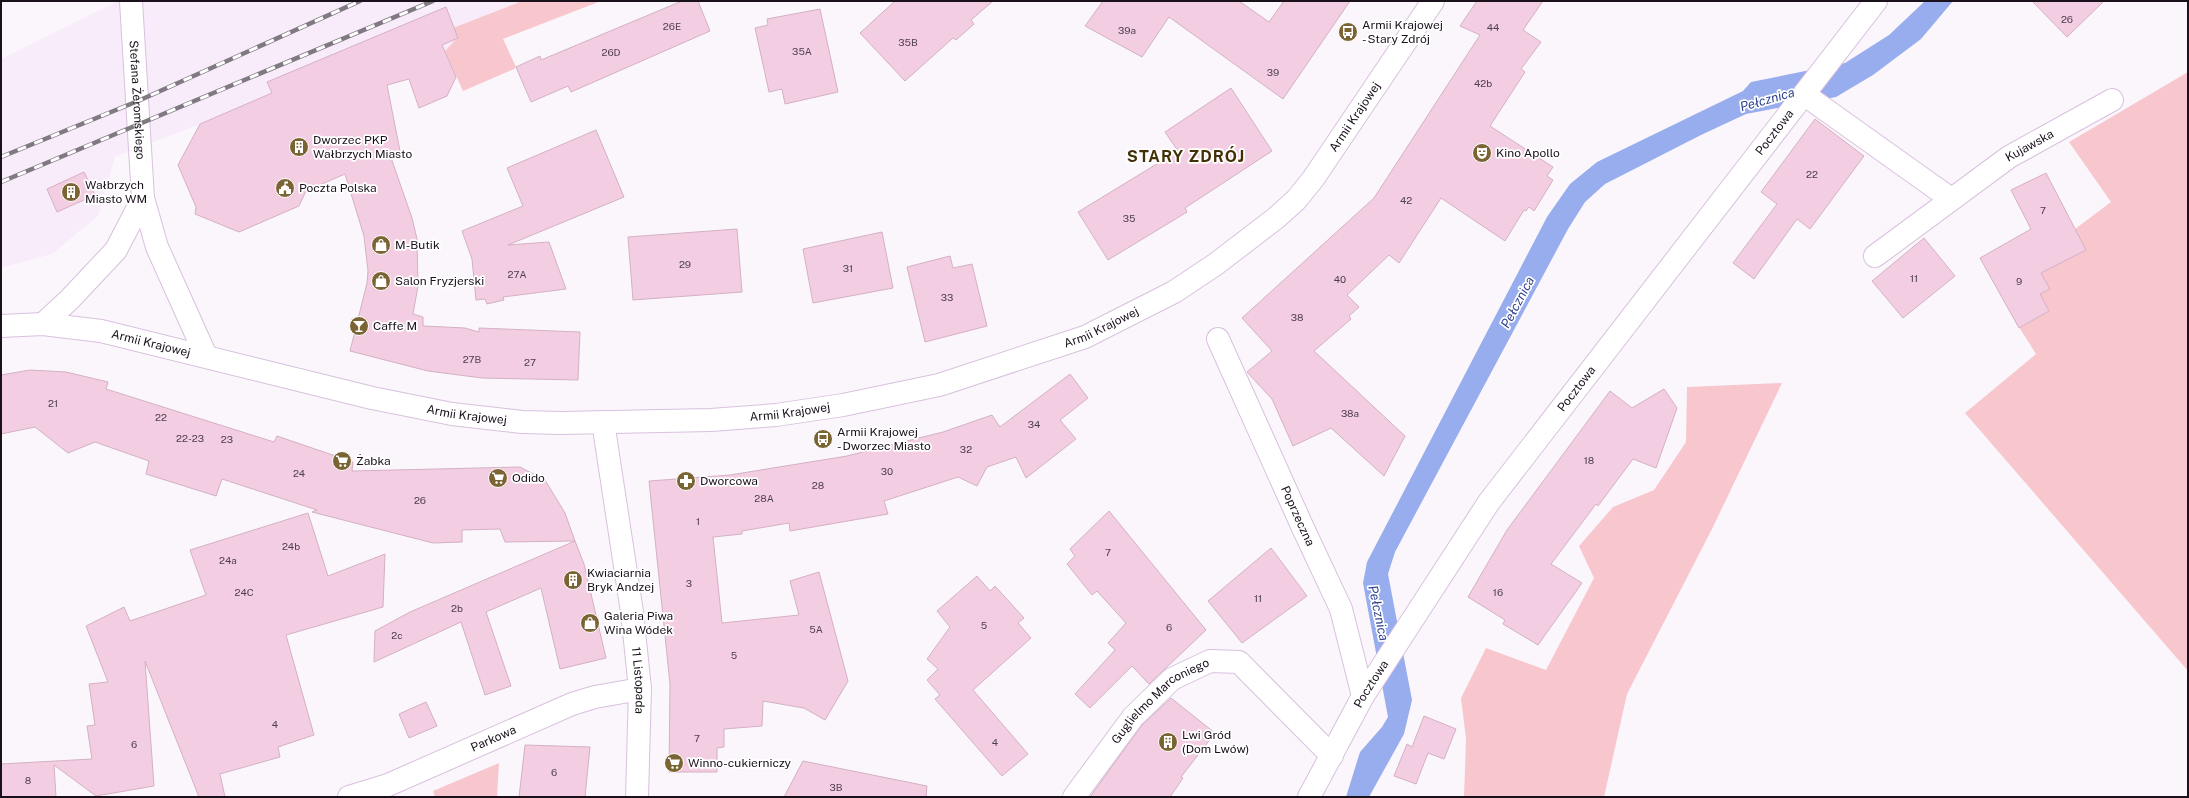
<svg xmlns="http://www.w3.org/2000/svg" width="2189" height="798" viewBox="0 0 2189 798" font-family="'Public Sans',sans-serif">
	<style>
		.built { fill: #f8ecfb }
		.green { fill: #f7c7cd }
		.water { fill: #97aded }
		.building { fill: #f3cee3; stroke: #d4b0c4 }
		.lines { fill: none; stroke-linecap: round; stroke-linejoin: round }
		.street-casing { stroke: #d9c0df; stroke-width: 24 }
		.secondary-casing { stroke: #d9c0df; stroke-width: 24 }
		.street { stroke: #fff; stroke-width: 22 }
		.secondary { stroke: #fff; stroke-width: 22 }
		.rail-casing { stroke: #807982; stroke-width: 4.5 }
		.rail { stroke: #fff; stroke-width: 3; stroke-dasharray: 9; stroke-linecap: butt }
		.labels { text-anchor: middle; stroke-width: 3.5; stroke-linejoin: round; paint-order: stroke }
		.number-label { font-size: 10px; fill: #50404e }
		.poi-label { font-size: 12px; fill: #1a111c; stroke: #fff; text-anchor: start }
		.street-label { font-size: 12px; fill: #1a111c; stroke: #fff }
		.water-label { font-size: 13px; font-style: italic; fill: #30438e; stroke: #fff }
		.district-label { font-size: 16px; font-weight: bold; letter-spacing: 1px; fill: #423007; stroke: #fff }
	</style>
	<rect width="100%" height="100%" fill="#fbf6fc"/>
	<path class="built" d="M118,1H522L454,28L458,38L445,51L283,119L272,93L200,124L115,157L98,216L52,254L1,268V59Z"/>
	<g class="green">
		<path d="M522,1H601L503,39L516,67L514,69L463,91L445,51L457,38L453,28Z"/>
		<path d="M2188,72V671L1965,413L2036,354L2019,327L2049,311L2040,294L2050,289L2040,273L2075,229L2111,202L2069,142Z"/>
		<path d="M1782,383L1712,529L1627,694L1604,797H1464L1466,739L1461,698L1486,648L1546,670L1594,578L1579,546L1613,507L1654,490L1686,442L1687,387Z"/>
		<path d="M499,763L497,797H435L433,791Z"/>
	</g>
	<path class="water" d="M1925,1H1953L1921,39L1873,75L1836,97L1746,114L1701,135L1605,184L1585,202L1568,229L1395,552L1388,574L1412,700L1404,734L1369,797H1346L1360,752L1382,727L1388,717L1363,583L1367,562L1547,217L1570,184L1597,162L1743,91L1751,82L1845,63L1889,35Z"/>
	<g class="building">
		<path d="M682,1H698L710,31L571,92L568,86L531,102L516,67L540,56L541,60Z"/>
		<path d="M895,1H993L971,20L974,24L956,40L953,38L905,81L860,33Z"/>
		<path d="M1103,1H1239L1269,22L1284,1H1350L1283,99L1169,17L1142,57L1085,26Z"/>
		<path d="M1477,1H1543L1523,30L1541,42L1521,69L1525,72L1490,126L1553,167L1547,176L1553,180L1534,211L1529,207L1526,211L1524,210L1505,241L1441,198L1399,263L1389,255L1347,295L1359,307L1349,316L1351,319L1314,351L1405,436L1384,476L1331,428L1293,446L1272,399L1247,372L1272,351L1242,318L1374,198L1480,35L1460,26Z"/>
		<path d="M2032,1H2104L2067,37Z"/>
		<path d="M446,7L458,38L442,45L456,77L447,96L419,108L409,79L387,85L400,151L390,155L412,218L417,239L418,286L413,314L423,317V326L465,328L479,332V328L580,332L578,380L482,378L428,371L350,351L367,283L368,271L364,236L345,174L306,191L299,206L239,232L195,214L196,207L178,165L200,124L272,93L267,82Z"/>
		<path d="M820,9L838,92L785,104L782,89L769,92L755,28L768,25L767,19Z"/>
		<path d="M1231,88L1272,151L1185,208L1187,212L1108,260L1078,212L1178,151L1165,132Z"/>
		<path d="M1815,119L1864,156L1810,229L1797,219L1754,279L1733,263L1777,204L1761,192Z"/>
		<path d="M596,130L624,197L508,245L549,242L566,289L503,297L504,300L487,304L485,299L476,300L472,259L462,231L523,206L507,168Z"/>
		<path d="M84,172L95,195L57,212L47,189Z"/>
		<path d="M2046,173L2086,250L2041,273L2050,289L2040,294L2049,311L2019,328L1980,258L2031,229L2011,190Z"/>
		<path d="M737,229L742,292L633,300L628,237Z"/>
		<path d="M882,232L893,288L813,303L803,249Z"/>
		<path d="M1924,238L1955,276L1903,318L1872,281Z"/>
		<path d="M950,256L953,268L972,264L987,326L925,342L907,267Z"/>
		<path d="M30,370L66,372L108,382L106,389L274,442L277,436L353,462L352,471L520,467L545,480L565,513L575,541L505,542L500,529L462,530V542L433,543L312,512L317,510L222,479L216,496L146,474L149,461L95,442L68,453L35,427L1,434V375Z"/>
		<path d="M1070,374L1088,398L1060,420L1076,439L1026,478L1016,457L987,467L977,486L958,477L884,501L888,514L790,531L789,523L742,531V534L713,537L722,623L799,615L790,581L819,572L848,681L825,720L804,708L763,701L762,726L724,729V747L717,748V772H669L670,684L649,481L730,475L847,456L943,432L992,415L1000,427Z"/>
		<path d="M1664,389L1677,408L1656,468L1633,459L1598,506L1596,504L1551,564L1582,583L1538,645L1503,624L1505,620L1468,597L1507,530L1610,391L1632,408Z"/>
		<path d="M1109,511L1206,630L1149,684L1132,666L1090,708L1075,694L1115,650L1108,643L1126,623L1097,591L1092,595L1067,564L1075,556L1070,549Z"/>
		<path d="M308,513L328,576L385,554L383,607L286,635L314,735L278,747L280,757L220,774L225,797H199L145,661L154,786L96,796L54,765L56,797H1V764L92,759L87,726L95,725L89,684L108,682L86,626L124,607L130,621L206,595L190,550Z"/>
		<path d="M575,541L584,564L606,658L560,669L541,588L486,612L511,686L485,695L461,622L374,662L375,631L410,612Z"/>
		<path d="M1271,548L1307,596L1242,643L1208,601Z"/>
		<path d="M977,576L990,591L995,586L1024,618L1018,623L1031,638L973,690L1028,754L1002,776L935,699L940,695L927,680L938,669L927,659L950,627L937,611Z"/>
		<path d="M1171,698L1215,733L1181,777L1183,778L1170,797H1090L1142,725Z"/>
		<path d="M426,702L437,726L409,738L399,714Z"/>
		<path d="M1424,716L1456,729L1444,759L1428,753L1416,784L1394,776L1407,744L1412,747Z"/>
		<path d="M525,745L590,747L585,797H519Z"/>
		<path d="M803,761L927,786L926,797H784Z"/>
	</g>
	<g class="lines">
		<g class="street-casing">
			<g id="street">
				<path d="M1805,95L1951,199"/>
				<path id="s1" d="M1875,256L2009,157L2112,100"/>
				<path id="s2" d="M1218,339L1303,528L1341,609L1363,696"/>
				<path id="s3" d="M349,797L388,785L572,704L595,697L640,689"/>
				<path id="s4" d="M1074,797L1133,717L1172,679L1210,661L1239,662L1332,756"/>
				<path id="s5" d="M1309,797L1363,696L1489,502L1876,1"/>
			</g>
		</g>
		<g class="secondary-casing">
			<g id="secondary">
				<path id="s6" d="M131,1L143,198L157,247L206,356"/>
				<path d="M43,324L70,299L116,250L143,198"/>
				<path id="s7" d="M1,326L43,324L101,331L372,398L452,414L522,422L561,423L711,420L776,415L843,405L939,385L1085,337L1174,292L1216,264L1276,218L1296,200L1313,179L1433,1"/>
				<path id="s8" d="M603,422L632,612L640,689L637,797"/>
			</g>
		</g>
		<use href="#street" class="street"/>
		<use href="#secondary" class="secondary"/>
		<g class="rail-casing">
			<g id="rail">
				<path d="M1,157L138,101L360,1"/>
				<path d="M1,182L433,1"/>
			</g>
		</g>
		<use href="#rail" class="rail"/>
	</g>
	<defs>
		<g id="bus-disc" transform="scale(1)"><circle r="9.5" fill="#7b6434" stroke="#fff"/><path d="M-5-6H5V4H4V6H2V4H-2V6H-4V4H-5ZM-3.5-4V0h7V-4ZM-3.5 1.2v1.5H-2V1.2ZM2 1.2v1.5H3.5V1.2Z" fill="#fff"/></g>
		<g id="building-disc" transform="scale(1)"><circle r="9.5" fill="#7b6434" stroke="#fff"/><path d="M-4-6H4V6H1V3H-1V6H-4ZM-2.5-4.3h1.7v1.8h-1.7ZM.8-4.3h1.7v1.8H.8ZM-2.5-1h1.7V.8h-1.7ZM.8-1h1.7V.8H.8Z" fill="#fff"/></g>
		<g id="theatre-disc" transform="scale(1)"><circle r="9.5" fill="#7b6434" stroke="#fff"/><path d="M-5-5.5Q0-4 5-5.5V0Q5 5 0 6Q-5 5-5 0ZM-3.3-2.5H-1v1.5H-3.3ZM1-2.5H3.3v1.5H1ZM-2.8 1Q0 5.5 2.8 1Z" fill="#fff"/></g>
		<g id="civic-disc" transform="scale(1)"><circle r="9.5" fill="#7b6434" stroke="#fff"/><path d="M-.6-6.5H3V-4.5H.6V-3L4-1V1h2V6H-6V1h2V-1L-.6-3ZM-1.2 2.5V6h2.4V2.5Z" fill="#fff"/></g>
		<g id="shop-disc" transform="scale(1)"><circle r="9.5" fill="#7b6434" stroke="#fff"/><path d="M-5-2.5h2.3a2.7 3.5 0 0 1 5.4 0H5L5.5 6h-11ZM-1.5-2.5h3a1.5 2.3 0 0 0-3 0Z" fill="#fff"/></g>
		<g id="bar-disc" transform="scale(1)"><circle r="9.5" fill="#7b6434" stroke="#fff"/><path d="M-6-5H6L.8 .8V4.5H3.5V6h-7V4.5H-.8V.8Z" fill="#fff"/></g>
		<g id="supermarket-disc" transform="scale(1)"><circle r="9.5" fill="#7b6434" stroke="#fff"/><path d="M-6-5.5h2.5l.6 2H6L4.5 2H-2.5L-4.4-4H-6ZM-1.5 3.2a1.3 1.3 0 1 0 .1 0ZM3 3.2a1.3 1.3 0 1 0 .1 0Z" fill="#fff"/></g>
		<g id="pharmacy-disc" transform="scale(1)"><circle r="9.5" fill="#7b6434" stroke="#fff"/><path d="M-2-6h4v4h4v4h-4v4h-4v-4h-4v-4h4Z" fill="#fff"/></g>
	</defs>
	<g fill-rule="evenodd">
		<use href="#bus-disc" x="1348" y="32"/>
		<use href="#building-disc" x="299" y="147"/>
		<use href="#theatre-disc" x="1482" y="153"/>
		<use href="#civic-disc" x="285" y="188"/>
		<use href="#building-disc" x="71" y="192"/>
		<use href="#shop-disc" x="381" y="245"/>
		<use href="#shop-disc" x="381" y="281"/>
		<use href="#bar-disc" x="359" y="326"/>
		<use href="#bus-disc" x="823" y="439"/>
		<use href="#supermarket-disc" x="342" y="461"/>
		<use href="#supermarket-disc" x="498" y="478"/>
		<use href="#pharmacy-disc" x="686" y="481"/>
		<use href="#building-disc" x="573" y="580"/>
		<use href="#shop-disc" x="590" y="623"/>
		<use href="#building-disc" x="1168" y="742"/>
		<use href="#supermarket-disc" x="674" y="763"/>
	</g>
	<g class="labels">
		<g class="number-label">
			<text x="2067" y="23">26</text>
			<text x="672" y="30">26E</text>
			<text x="1493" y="31">44</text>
			<text x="1127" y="34">39a</text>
			<text x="908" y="46">35B</text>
			<text x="802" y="55">35A</text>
			<text x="611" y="56">26D</text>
			<text x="1273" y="76">39</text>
			<text x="1483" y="87">42b</text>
			<text x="1812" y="178">22</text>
			<text x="1406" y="204">42</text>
			<text x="2043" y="214">7</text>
			<text x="1129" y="222">35</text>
			<text x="685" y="268">29</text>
			<text x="848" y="272">31</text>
			<text x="517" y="278">27A</text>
			<text x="1914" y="282">11</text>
			<text x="1340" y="283">40</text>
			<text x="2019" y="285">9</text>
			<text x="947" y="301">33</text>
			<text x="1297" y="321">38</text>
			<text x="472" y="363">27B</text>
			<text x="530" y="366">27</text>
			<text x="53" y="407">21</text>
			<text x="1350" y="417">38a</text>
			<text x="161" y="421">22</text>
			<text x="1034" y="428">34</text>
			<text x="190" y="442">22-23</text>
			<text x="227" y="443">23</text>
			<text x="966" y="453">32</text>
			<text x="1589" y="464">18</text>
			<text x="887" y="475">30</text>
			<text x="299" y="477">24</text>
			<text x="818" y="489">28</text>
			<text x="764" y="502">28A</text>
			<text x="420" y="504">26</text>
			<text x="698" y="525">1</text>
			<text x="291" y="550">24b</text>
			<text x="1108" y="556">7</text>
			<text x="228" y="564">24a</text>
			<text x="689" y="587">3</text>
			<text x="244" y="596">24C</text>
			<text x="1498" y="596">16</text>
			<text x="1258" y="602">11</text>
			<text x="457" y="612">2b</text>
			<text x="984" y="629">5</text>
			<text x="1169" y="631">6</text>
			<text x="816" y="633">5A</text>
			<text x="397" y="639">2c</text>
			<text x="734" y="659">5</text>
			<text x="275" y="728">4</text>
			<text x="697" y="742">7</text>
			<text x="995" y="746">4</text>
			<text x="134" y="748">6</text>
			<text x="554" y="776">6</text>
			<text x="28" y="784">8</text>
			<text x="836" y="791">3B</text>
		</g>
		<g class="poi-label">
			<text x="1362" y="29">Armii Krajowej<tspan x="1362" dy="14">- Stary Zdrój</tspan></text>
			<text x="313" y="144">Dworzec PKP<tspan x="313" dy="14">Wałbrzych Miasto</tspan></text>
			<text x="1496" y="157">Kino Apollo</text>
			<text x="85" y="189">Wałbrzych<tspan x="85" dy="14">Miasto WM</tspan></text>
			<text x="299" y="192">Poczta Polska</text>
			<text x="395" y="249">M-Butik</text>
			<text x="395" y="285">Salon Fryzjerski</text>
			<text x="373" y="330">Caffe M</text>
			<text x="837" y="436">Armii Krajowej<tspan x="837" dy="14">- Dworzec Miasto</tspan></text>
			<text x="356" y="465">Żabka</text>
			<text x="512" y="482">Odido</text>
			<text x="700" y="485">Dworcowa</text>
			<text x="587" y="577">Kwiaciarnia<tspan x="587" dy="14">Bryk Andzej</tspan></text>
			<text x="604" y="620">Galeria Piwa<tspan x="604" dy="14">Wina Wódek</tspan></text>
			<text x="1182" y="739">Lwi Gród<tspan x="1182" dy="14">(Dom Lwów)</tspan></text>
			<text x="688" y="767">Winno-cukierniczy</text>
		</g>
		<g class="street-label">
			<text dy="4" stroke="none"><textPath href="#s6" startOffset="99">Stefana Żeromskiego</textPath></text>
			<text dy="4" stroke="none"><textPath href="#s7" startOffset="1460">Armii Krajowej</textPath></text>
			<text dy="4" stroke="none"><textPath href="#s5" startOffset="813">Pocztowa</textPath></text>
			<text dy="4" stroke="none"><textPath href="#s1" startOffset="190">Kujawska</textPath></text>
			<text dy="4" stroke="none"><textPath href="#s7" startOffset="1124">Armii Krajowej</textPath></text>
			<text dy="4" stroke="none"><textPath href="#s7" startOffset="152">Armii Krajowej</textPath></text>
			<text dy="4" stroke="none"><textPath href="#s5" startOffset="489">Pocztowa</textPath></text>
			<text dy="4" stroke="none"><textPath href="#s7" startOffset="800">Armii Krajowej</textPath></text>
			<text dy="4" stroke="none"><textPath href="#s7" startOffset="476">Armii Krajowej</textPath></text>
			<text dy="4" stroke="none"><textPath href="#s2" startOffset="194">Poprzeczna</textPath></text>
			<text dy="4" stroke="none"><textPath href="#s8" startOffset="261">11 Listopada</textPath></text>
			<text dy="4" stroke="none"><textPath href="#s5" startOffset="129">Pocztowa</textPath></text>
			<text dy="4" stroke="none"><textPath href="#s4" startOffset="131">Guglielmo Marconiego</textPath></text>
			<text dy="4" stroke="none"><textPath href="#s3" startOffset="156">Parkowa</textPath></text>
		</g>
		<g class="water-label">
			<text transform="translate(1767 99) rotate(-16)" y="5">Pełcznica</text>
			<text transform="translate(1517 302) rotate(-62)" y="5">Pełcznica</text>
			<text transform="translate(1379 613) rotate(78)" y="5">Pełcznica</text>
		</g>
		<g class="district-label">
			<text x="1186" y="162">STARY ZDRÓJ</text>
		</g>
	</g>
	<rect width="2189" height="798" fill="none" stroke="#1a111c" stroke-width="4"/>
</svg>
